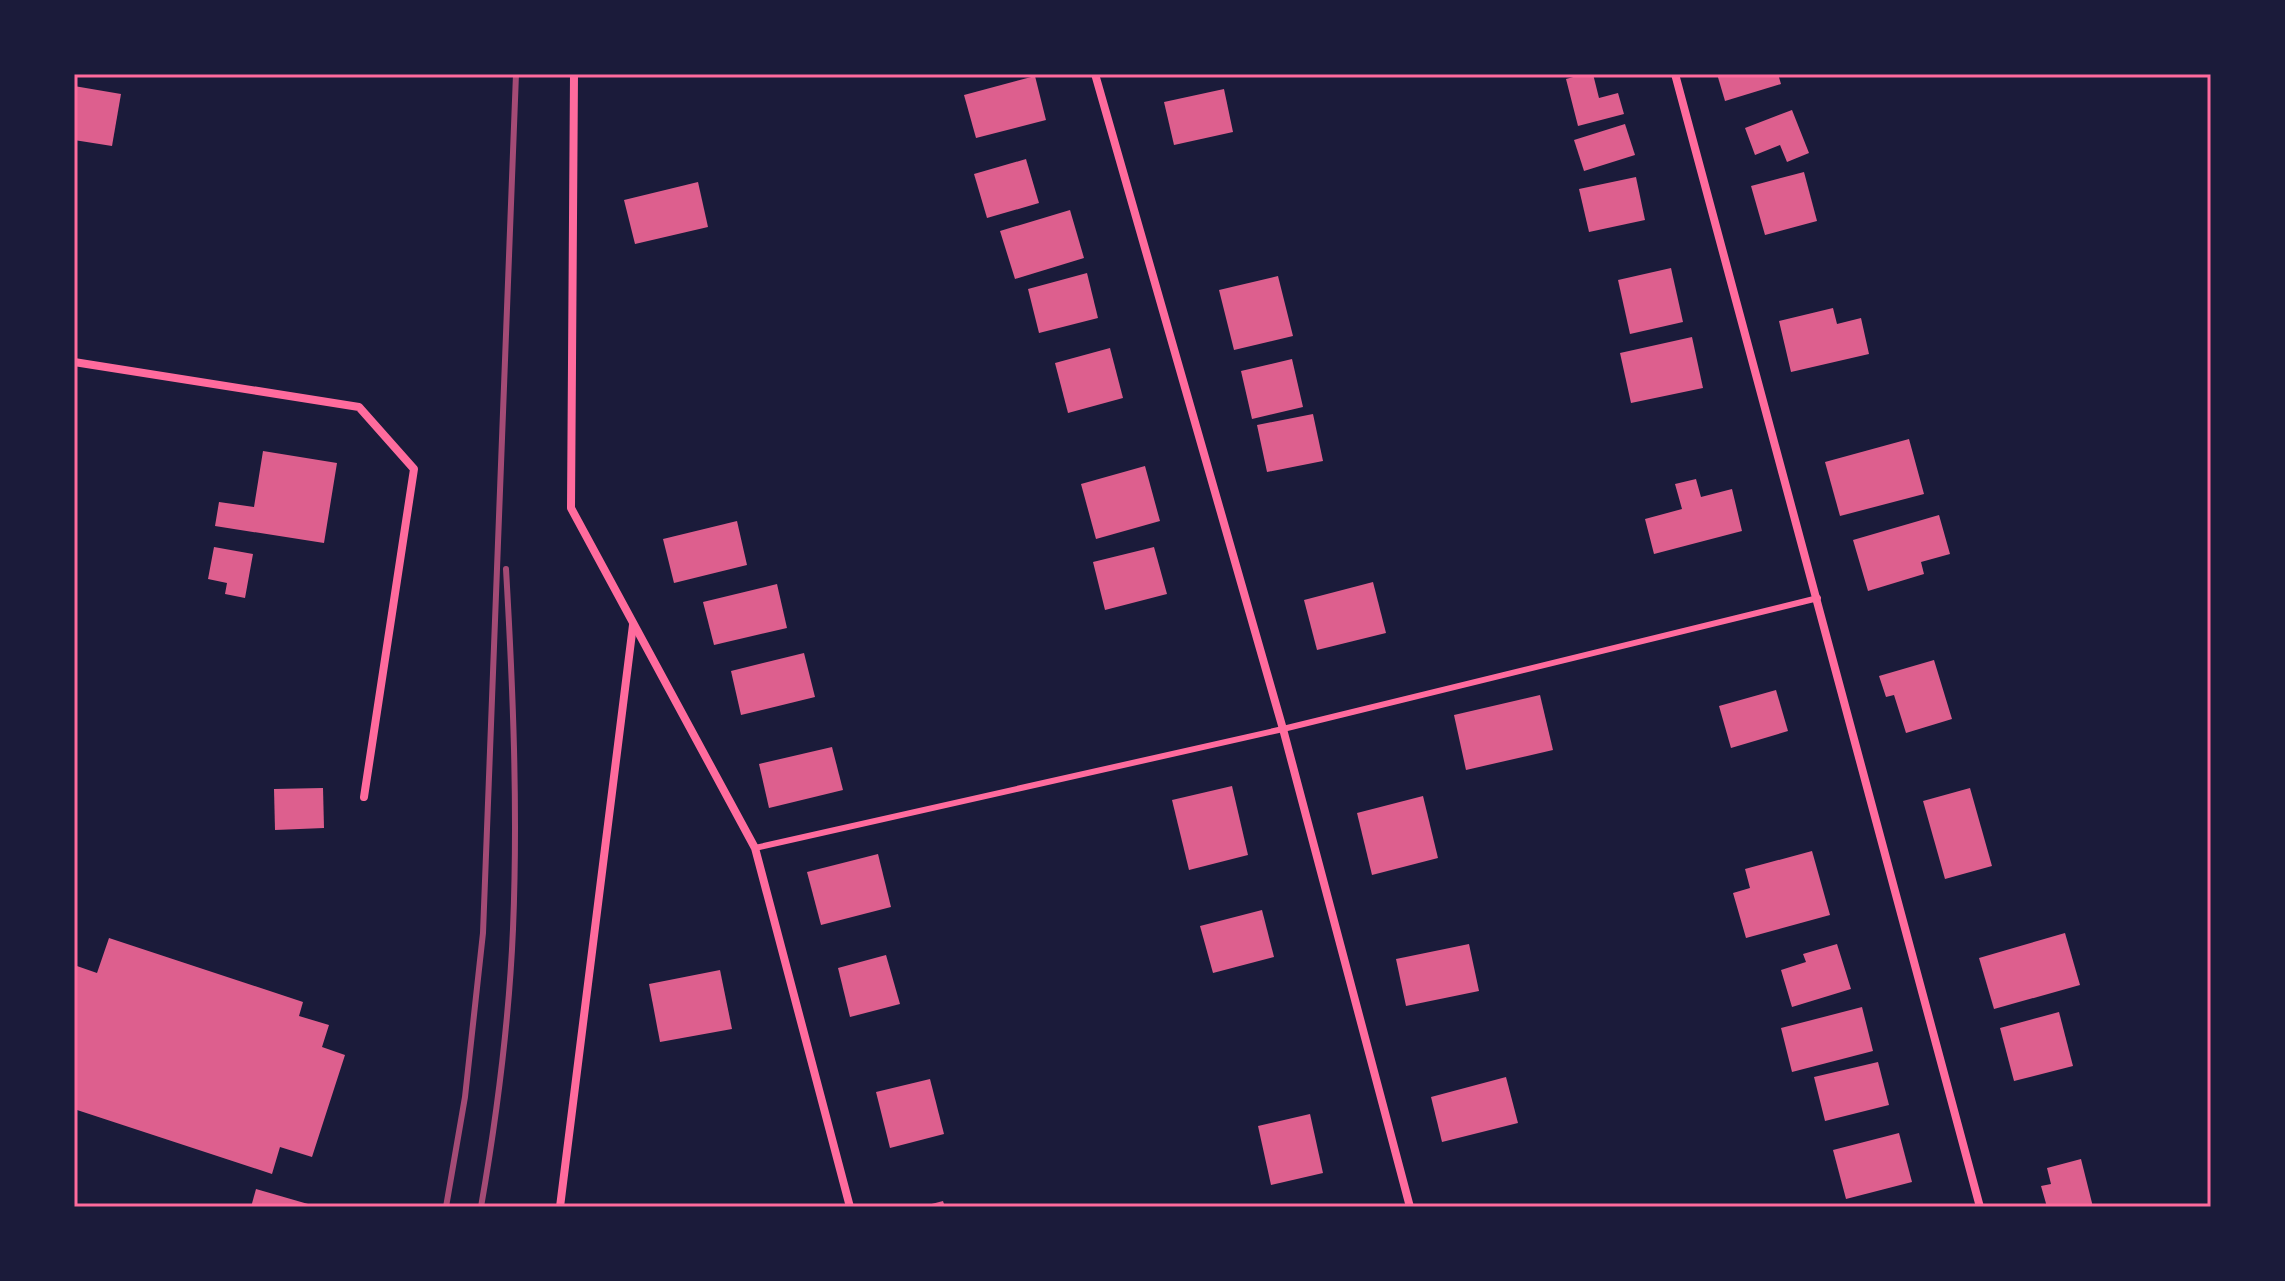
<svg xmlns="http://www.w3.org/2000/svg" width="2285" height="1281" viewBox="0 0 2285 1281" font-family="'PT Sans',sans-serif">
	<style>
		.building { fill: #dd5f8e }
		.lines { fill: none; stroke-linecap: round; stroke-linejoin: round }
		.service { stroke: #ff6b9d; stroke-width: 6 }
		.minor { stroke: #ff6b9d; stroke-width: 8 }
		.rail { stroke: #a44b75; stroke-width: 6 }
		.neatline { fill: none; stroke: #ff6b9d; stroke-width: 3 }
	</style>
	<rect width="100%" height="100%" fill="#1b1b3a"/>
	<g class="building">
		<path d="M1584,74H1593L1599,98L1618,93L1624,114L1578,126L1566,79Z"/>
		<path d="M1717,74H1778L1781,84L1725,101Z"/>
		<path d="M1035,76L1046,120L976,138L964,95Z"/>
		<path d="M74,86L121,94L112,146L74,140Z"/>
		<path d="M1224,89L1233,132L1174,145L1164,102Z"/>
		<path d="M1792,110L1809,153L1787,162L1780,145L1755,155L1745,128Z"/>
		<path d="M1625,124L1635,155L1584,171L1574,140Z"/>
		<path d="M1026,159L1039,203L987,218L974,174Z"/>
		<path d="M1804,172L1817,221L1765,235L1751,186Z"/>
		<path d="M1636,177L1645,220L1589,232L1579,189Z"/>
		<path d="M698,182L708,227L635,244L624,200Z"/>
		<path d="M1070,210L1084,258L1015,279L1000,231Z"/>
		<path d="M1671,268L1683,322L1630,334L1618,280Z"/>
		<path d="M1087,273L1098,318L1039,333L1028,289Z"/>
		<path d="M1278,276L1293,336L1234,350L1219,290Z"/>
		<path d="M1833,308L1837,324L1861,318L1869,354L1791,372L1779,321Z"/>
		<path d="M1692,337L1703,388L1631,403L1620,353Z"/>
		<path d="M1110,348L1123,398L1068,413L1055,363Z"/>
		<path d="M1292,359L1303,407L1252,419L1241,371Z"/>
		<path d="M1313,414L1323,461L1267,472L1257,425Z"/>
		<path d="M1909,439L1924,494L1840,516L1825,462Z"/>
		<path d="M263,451L337,463L324,543L215,526L219,502L254,507Z"/>
		<path d="M1145,466L1160,521L1096,539L1081,484Z"/>
		<path d="M1696,479L1701,497L1732,489L1742,531L1654,554L1645,519L1682,509L1675,484Z"/>
		<path d="M1939,515L1950,554L1921,562L1924,574L1868,591L1853,540Z"/>
		<path d="M737,521L747,565L674,583L663,539Z"/>
		<path d="M214,547L253,554L245,598L225,594L227,583L208,579Z"/>
		<path d="M1154,547L1167,594L1105,610L1093,562Z"/>
		<path d="M1373,582L1386,633L1317,650L1304,600Z"/>
		<path d="M777,584L787,628L714,645L703,602Z"/>
		<path d="M804,653L815,697L741,715L731,671Z"/>
		<path d="M1934,660L1952,719L1906,733L1894,695L1886,697L1879,676Z"/>
		<path d="M1776,690L1788,731L1731,748L1719,706Z"/>
		<path d="M1540,695L1553,750L1466,770L1454,715Z"/>
		<path d="M832,747L843,790L769,808L759,764Z"/>
		<path d="M1232,786L1248,855L1189,870L1172,800Z"/>
		<path d="M323,788L324,828L275,830L274,789Z"/>
		<path d="M1970,788L1992,866L1945,879L1923,801Z"/>
		<path d="M1423,796L1438,858L1372,875L1357,813Z"/>
		<path d="M1812,851L1830,915L1746,938L1733,893L1750,888L1745,869Z"/>
		<path d="M878,854L891,907L821,925L807,872Z"/>
		<path d="M1262,910L1274,957L1213,973L1200,926Z"/>
		<path d="M2065,933L2080,985L1994,1009L1979,958Z"/>
		<path d="M109,938L303,1002L299,1016L329,1025L322,1047L345,1055L312,1157L280,1147L272,1174L74,1109V965L97,973Z"/>
		<path d="M1469,944L1479,991L1406,1006L1396,959Z"/>
		<path d="M1837,944L1851,989L1792,1007L1781,970L1806,962L1803,954Z"/>
		<path d="M886,955L900,1004L850,1017L838,968Z"/>
		<path d="M720,970L732,1029L660,1042L649,984Z"/>
		<path d="M1862,1007L1873,1051L1792,1072L1781,1028Z"/>
		<path d="M2059,1012L2073,1066L2014,1081L2000,1028Z"/>
		<path d="M1878,1062L1889,1105L1825,1121L1814,1077Z"/>
		<path d="M1506,1077L1518,1123L1442,1142L1431,1097Z"/>
		<path d="M930,1079L944,1134L890,1148L876,1092Z"/>
		<path d="M1310,1114L1323,1173L1271,1185L1258,1126Z"/>
		<path d="M1899,1133L1912,1182L1846,1199L1833,1150Z"/>
		<path d="M2081,1159L2093,1207H2047L2041,1186L2051,1184L2047,1168Z"/>
		<path d="M256,1189L315,1206V1207H251Z"/>
		<path d="M943,1201L945,1207H924V1206Z"/>
	</g>
	<g class="lines">
		<path class="service" d="M755,848L1283,729L1818,598"/>
		<g class="minor">
			<path d="M574,74L571,508L755,848L850,1207"/>
			<path d="M1095,74L1283,729L1410,1207"/>
			<path d="M1675,74L1980,1207"/>
			<path d="M74,362L359,407L414,469L364,797"/>
			<path d="M560,1207L633,625"/>
		</g>
		<g class="rail">
			<path d="M446,1207L465,1097L483,933L516,74"/>
			<path d="M481,1207C497,1115 509,1022 513,929C518,809 513,689 506,569"/>
		</g>
	</g>
	<rect width="2285" height="1281" fill="none" stroke="#1b1b3a" stroke-width="152"/>
	<rect x="76" y="76" width="2133" height="1129" class="neatline"/>
</svg>
